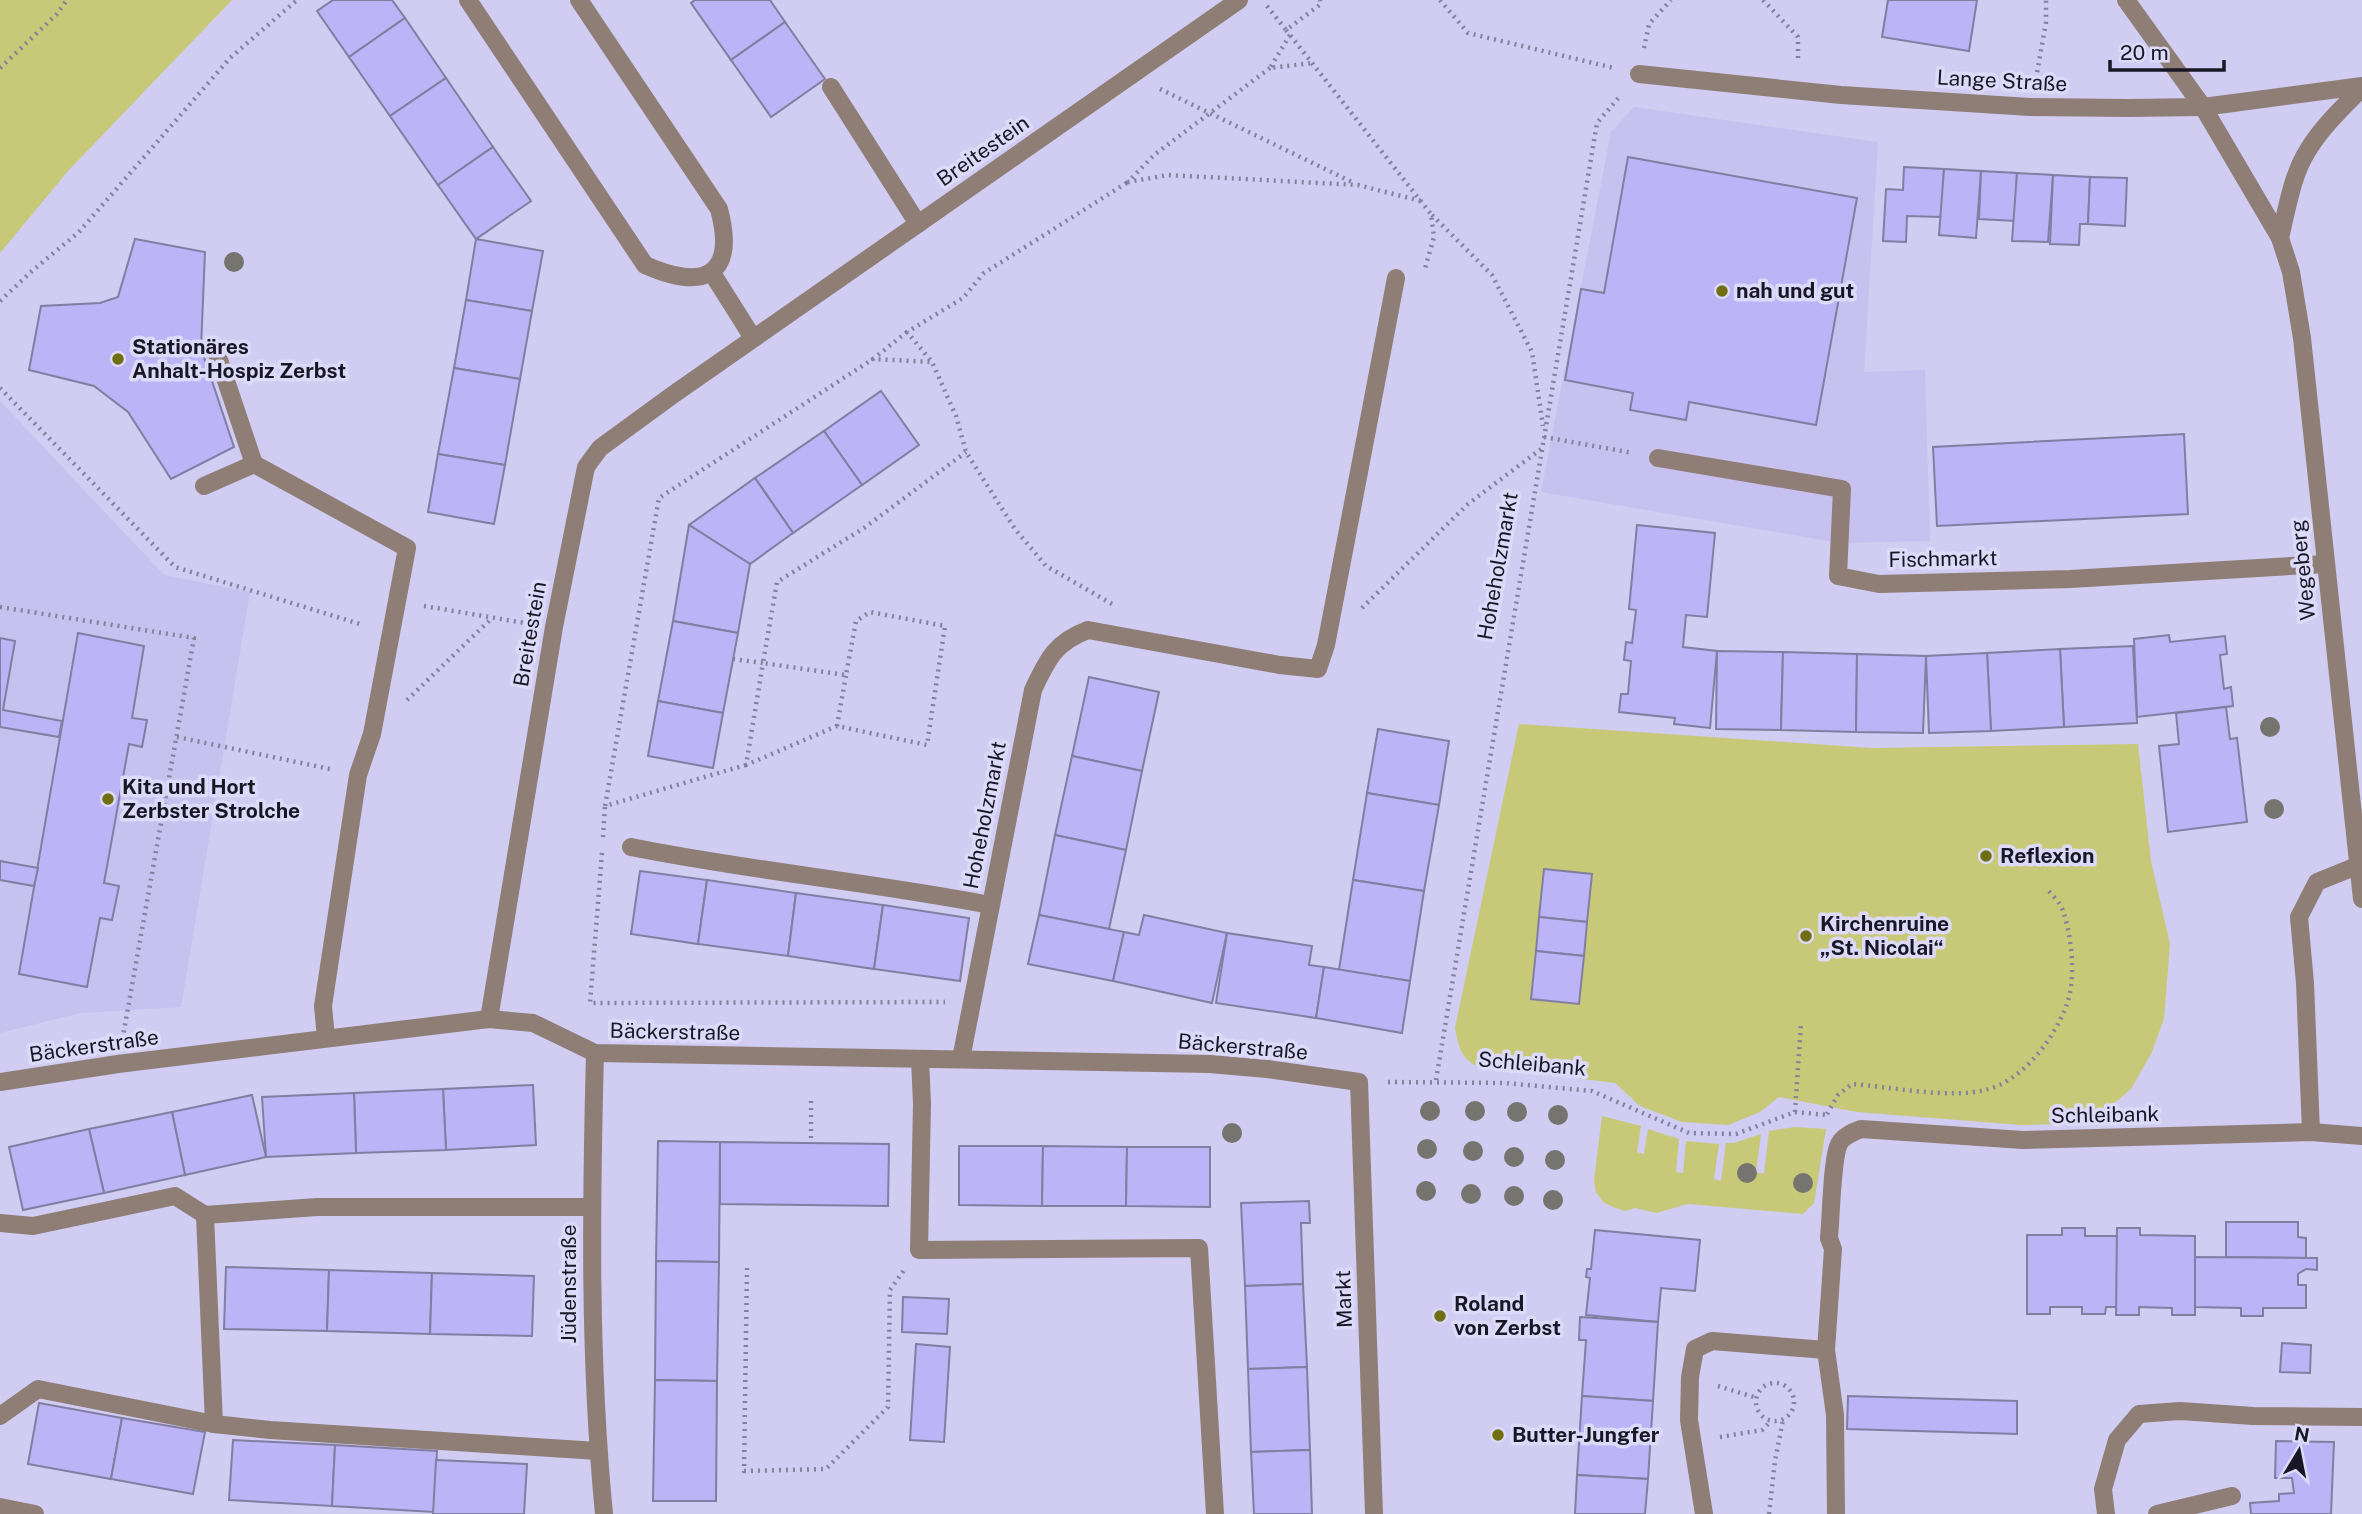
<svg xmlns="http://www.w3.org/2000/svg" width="2362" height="1514" viewBox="0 0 2362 1514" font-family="'Public Sans',sans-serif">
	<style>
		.built { fill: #c6c1ee }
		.green { fill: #c7c978 }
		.building { fill: #bcb4f6; stroke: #827ea1; stroke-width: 2 }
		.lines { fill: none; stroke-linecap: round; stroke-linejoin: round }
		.path { stroke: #84819d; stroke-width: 4.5; stroke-dasharray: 2 5; stroke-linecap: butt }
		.service { stroke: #8e7e76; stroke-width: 18 }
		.minor { stroke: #8e7e76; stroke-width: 18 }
		.tree { fill: #76746f }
		.poi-dot { fill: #6f6f12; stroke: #dddaf9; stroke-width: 2.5 }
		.labels { text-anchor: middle; stroke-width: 7; stroke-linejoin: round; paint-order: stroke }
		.street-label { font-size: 21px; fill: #191725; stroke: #dddaf9 }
		.poi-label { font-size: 21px; font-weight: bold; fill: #191725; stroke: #dddaf9; text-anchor: start }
	</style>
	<rect width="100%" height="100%" fill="#d0ccf2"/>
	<g class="built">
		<path d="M1634,107L1878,142L1864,372L1925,370L1930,541L1840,543L1541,492L1611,132Z"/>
		<path d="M0,401L164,575L250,592L181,1007L81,1013L0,1033Z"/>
	</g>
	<g class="green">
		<path d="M0,0H232L68,171L0,253Z"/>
		<path d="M1519,724L1872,748L2138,744L2151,861L2170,944L2164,1019L2151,1054L2131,1089L2091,1123L2021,1125L1857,1112L1779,1097L1760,1112L1728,1125L1682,1122L1640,1106L1615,1083L1475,1065C1460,1057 1458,1043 1455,1028Z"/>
		<path d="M1602,1116L1641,1126L1637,1152L1644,1154L1648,1129L1679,1139L1676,1172L1683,1173L1686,1141L1719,1144L1714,1179L1721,1181L1726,1143H1734L1761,1134L1756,1172L1764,1174L1769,1131L1795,1127L1826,1129L1814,1203L1803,1214L1688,1204L1656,1213L1635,1208L1625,1211L1613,1207L1603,1202L1596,1192L1594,1181Z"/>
	</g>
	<g class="building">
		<path d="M333,0H392L405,18L349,57L317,11Z"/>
		<path d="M695,0H770L785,22L731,60L691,3Z"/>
		<path d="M1888,0H1977L1969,51L1882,37Z"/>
		<path d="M405,18L446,78L390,116L349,57Z"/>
		<path d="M785,22L825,79L771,117L731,60Z"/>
		<path d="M446,78L493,147L438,185L390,116Z"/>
		<path d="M493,147L531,201L476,239L438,185Z"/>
		<path d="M1628,157L1857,198L1816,425L1689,402L1686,420L1630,410L1633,393L1565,380L1581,289L1604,293Z"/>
		<path d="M1904,167L1944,169L1942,217L1907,216L1906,242L1883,241L1886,189L1903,190Z"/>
		<path d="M1944,169L1981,171L1976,238L1939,235Z"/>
		<path d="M1981,171L2017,173L2015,221L1979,219Z"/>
		<path d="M2017,173L2053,175L2048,242L2012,241Z"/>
		<path d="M2053,175L2090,177L2088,224H2080L2079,245L2050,244Z"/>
		<path d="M2090,177L2127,178L2125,226L2088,224Z"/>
		<path d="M135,239L205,252L201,348L234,447L171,479L128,412L94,386L29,370L41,306L100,303L118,297Z"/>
		<path d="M476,239L543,251L532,311L466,300Z"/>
		<path d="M466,300L532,311L520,379L454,368Z"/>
		<path d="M454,368L520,379L505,465L438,454Z"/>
		<path d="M881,391L919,445L862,485L824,431Z"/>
		<path d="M824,431L862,485L793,533L755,478Z"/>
		<path d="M2184,434L2188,514L1937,526L1933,447Z"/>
		<path d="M438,454L505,465L494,524L428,512Z"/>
		<path d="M755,478L793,533L750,564L689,525Z"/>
		<path d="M689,525L750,564L738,633L673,621Z"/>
		<path d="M1637,525L1715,533L1707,617L1686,615L1683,647L1717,651L1710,728L1674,724L1675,718L1619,712L1621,694H1628L1631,661L1624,660L1626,642L1632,643L1636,610L1629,609Z"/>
		<path d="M673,621L738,633L723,713L658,701Z"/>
		<path d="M78,633L144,646L132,718L147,720L142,747L129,744L104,883L119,886L112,920L100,918L87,987L19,974Z"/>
		<path d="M2169,635L2170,642L2225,636L2227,654L2220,655L2224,689L2231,687L2233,706L2137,717L2134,639Z"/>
		<path d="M0,638L15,641L3,710L62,721L59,737L0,727Z"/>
		<path d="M2133,646L2137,723L2064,727L2060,649Z"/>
		<path d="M2060,649L2064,727L1991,731L1987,653Z"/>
		<path d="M1717,651L1783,652L1781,730L1716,729Z"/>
		<path d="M1783,652L1857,654L1856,732L1781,730Z"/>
		<path d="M1987,653L1991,731L1929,733L1926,656Z"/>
		<path d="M1857,654L1926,656L1923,733L1856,732Z"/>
		<path d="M1089,677L1159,692L1142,771L1072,756Z"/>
		<path d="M658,701L723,713L713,768L648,756Z"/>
		<path d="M2226,707L2230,739L2237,738L2247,822L2168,832L2159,746L2179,744L2176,713Z"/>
		<path d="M1378,729L1449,741L1439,805L1367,793Z"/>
		<path d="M1072,756L1142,771L1126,850L1055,835Z"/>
		<path d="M1367,793L1439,805L1424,891L1353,880Z"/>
		<path d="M1055,835L1126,850L1109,929L1039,915Z"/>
		<path d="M0,861L38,868L34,886L0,880Z"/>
		<path d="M1544,869L1592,874L1587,922L1539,917Z"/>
		<path d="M640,871L707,880L698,944L631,934Z"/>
		<path d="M707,880L796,893L788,956L698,944Z"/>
		<path d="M1353,880L1424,891L1410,981L1339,970Z"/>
		<path d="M796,893L883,905L874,969L788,956Z"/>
		<path d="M883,905L969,918L960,981L874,969Z"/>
		<path d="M1039,915L1124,932L1113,981L1028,964Z"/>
		<path d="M1144,915L1227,933L1212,1003L1113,981L1124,932L1139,935Z"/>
		<path d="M1539,917L1587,922L1584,956L1536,951Z"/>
		<path d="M1227,933L1312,946L1309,965L1324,967L1316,1018L1216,1003Z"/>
		<path d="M1536,951L1584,956L1579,1004L1531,999Z"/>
		<path d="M1324,967L1410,981L1402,1033L1316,1018Z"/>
		<path d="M533,1085L536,1145L446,1150L443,1089Z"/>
		<path d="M443,1089L446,1150L356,1153L354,1093Z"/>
		<path d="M354,1093L356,1153L266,1157L262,1097Z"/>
		<path d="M252,1095L266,1157L185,1175L172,1112Z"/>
		<path d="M172,1112L185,1175L104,1193L89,1129Z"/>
		<path d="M89,1129L104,1193L23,1210L9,1147Z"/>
		<path d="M658,1141L720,1142L719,1262L656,1261Z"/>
		<path d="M720,1142L889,1144L888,1206L720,1204Z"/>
		<path d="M959,1146H1043L1042,1206L959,1205Z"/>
		<path d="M1043,1146L1127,1147L1126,1206H1042Z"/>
		<path d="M1127,1147H1210V1207L1126,1206Z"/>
		<path d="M1309,1201L1310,1223H1301L1303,1284L1245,1286L1241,1203Z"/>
		<path d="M2226,1222H2298V1237L2306,1238V1258L2226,1257Z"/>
		<path d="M2062,1228H2085V1236H2117V1307H2106L2105,1314H2082V1307H2050V1314H2027V1235H2062Z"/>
		<path d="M2117,1228H2140V1235L2195,1236V1315H2172V1308L2139,1307V1315H2116Z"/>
		<path d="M1595,1230L1700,1240L1695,1291L1661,1288L1658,1322L1586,1315L1590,1278L1586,1277L1587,1269H1591Z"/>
		<path d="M2195,1257L2317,1258V1270L2306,1269L2298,1274V1285H2306V1308H2263V1316H2241V1308L2195,1307Z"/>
		<path d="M656,1261L719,1262L717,1381L655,1380Z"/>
		<path d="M226,1267L329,1270L327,1331L224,1329Z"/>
		<path d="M329,1270L432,1273L430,1334L327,1331Z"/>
		<path d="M432,1273L534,1276L532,1336L430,1334Z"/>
		<path d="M1303,1284L1307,1367L1248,1369L1245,1286Z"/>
		<path d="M903,1297L949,1299L947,1334L902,1332Z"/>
		<path d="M1580,1317L1658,1322L1653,1401L1582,1396L1586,1340H1579Z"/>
		<path d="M2282,1343L2311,1345L2310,1373L2280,1372Z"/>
		<path d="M916,1344L950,1347L944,1442L910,1440Z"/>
		<path d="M1307,1367L1310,1450L1251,1452L1248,1369Z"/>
		<path d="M655,1380L717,1381L716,1501H653Z"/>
		<path d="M1582,1396L1653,1401L1648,1479L1577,1475Z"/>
		<path d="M1848,1396L2017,1401V1434L1847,1429Z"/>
		<path d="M39,1403L122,1418L111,1479L28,1464Z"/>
		<path d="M122,1418L205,1432L193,1494L111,1479Z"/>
		<path d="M233,1440L335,1445L332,1506L229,1500Z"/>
		<path d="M2276,1441L2334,1442L2331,1514H2251L2250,1503L2279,1501V1494L2294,1493L2292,1478H2275Z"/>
		<path d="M335,1445L437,1451L434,1512L332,1506Z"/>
		<path d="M1310,1450L1312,1514H1254L1251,1452Z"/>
		<path d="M436,1460L527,1464L524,1514H433Z"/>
		<path d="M1577,1475L1648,1479L1645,1514H1575Z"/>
	</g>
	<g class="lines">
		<g class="path">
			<path d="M1440,0L1468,33L1614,68"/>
			<path d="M1763,0L1798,37V63"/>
			<path d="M1267,6L1286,30L1321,4L1320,0"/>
			<path d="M1286,30L1431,214L1434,237L1424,272"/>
			<path d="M1290,35L1270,68L1312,63"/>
			<path d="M1644,48L1649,24L1671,0"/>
			<path d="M0,68L56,15L67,0"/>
			<path d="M1270,68L1154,155L1128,182L1168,175L1358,185L1421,201"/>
			<path d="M2036,79L2046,22V0"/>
			<path d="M1160,89L1354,183"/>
			<path d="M1432,215L1492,275L1532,352L1543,426"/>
			<path d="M0,301L32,271L79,232L230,58L297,0"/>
			<path d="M907,332L873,359L932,362"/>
			<path d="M0,388L175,567L363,625"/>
			<path d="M1544,437L1633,453"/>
			<path d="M1112,604L1046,566L1015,529L966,452L956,416L932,362L907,332L963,298L984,273L1128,182"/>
			<path d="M424,606L525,623"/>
			<path d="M0,607L194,638L123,1036"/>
			<path d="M1362,608L1468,504L1541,449"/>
			<path d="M733,659L763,663L746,765L837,726L927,745L945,626L870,612L856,621L846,675L763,663L777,582L864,528L966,452"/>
			<path d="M407,700L492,618"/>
			<path d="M837,726L846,675"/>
			<path d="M177,737L330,769"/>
			<path d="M746,765L605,806L659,498L873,359"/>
			<path d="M603,837L605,806"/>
			<path d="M602,853L590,1003L945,1002"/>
			<path d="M1436,1080L1597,123L1621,95"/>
			<path d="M1388,1082L1505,1083L1592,1091L1689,1133L1736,1134L1795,1112L1827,1115"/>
			<path d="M811,1101V1143"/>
			<path d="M1795,1112L1801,1023"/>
			<path d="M1827,1114L1838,1095L1852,1084C1891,1087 1950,1099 1985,1090C2023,1081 2054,1039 2067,1004C2076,978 2072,939 2064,914C2062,904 2052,895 2046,888"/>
			<path d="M747,1268L744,1471L826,1469L888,1407L890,1290L904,1270"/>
			<circle cx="1775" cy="1402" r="19"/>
			<path d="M1718,1386L1757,1398"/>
			<path d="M1720,1437L1762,1430L1771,1421"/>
			<path d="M1769,1514L1775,1461L1783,1420"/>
		</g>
		<g class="service">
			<path d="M831,87L918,224"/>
			<path d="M217,354L254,464L407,548L372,734L358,775L323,1006L326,1038"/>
			<path d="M204,486L254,464"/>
			<path d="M1280,665L1318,669L1326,645L1396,278"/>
			<path d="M631,847C750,871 871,882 990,905"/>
			<path d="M920,1059L922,1104L919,1250L1199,1248L1215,1514"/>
			<path d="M2311,1132L2305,983L2299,917L2317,882L2359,865"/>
			<path d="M592,1207H317L205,1215L214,1424L270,1430L598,1451"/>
			<path d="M0,1223L33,1226L175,1196L205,1215"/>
			<path d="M1829,1238L1833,1249L1826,1350L1835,1415L1836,1514"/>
			<path d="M0,1416L38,1389L214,1424"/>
			<path d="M1704,1514L1689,1420L1690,1377L1695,1349L1712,1341L1826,1350"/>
			<path d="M2106,1514L2103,1489L2117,1440L2139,1414L2180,1411L2253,1416L2362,1417"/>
			<path d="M2157,1514L2232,1496"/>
		</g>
		<g class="minor">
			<path d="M468,0L645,265C703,291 737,277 719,209L579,0"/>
			<path d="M2126,0L2203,107L2280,238L2291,272L2302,338L2362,899"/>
			<path d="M1639,74L1841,95L2030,107L2128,108L2203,107L2362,86"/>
			<path d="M2280,238C2287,209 2292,175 2308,150C2322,127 2343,107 2362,88"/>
			<path d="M712,273L753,338"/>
			<path d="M1658,458L1842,489L1838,576L1879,584L2070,579L2325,564"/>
			<path d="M489,1019L554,627L586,467L600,448L674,394L1239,0"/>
			<path d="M595,1053C591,1207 589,1360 604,1514"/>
			<path d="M961,1059L1033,690C1047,660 1055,642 1088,630L1280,665"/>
			<path d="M0,1082L118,1064L489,1019L533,1023L595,1053L1210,1064L1267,1069L1359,1082L1374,1514"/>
			<path d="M1829,1238C1831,1218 1832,1158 1839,1144C1843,1136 1853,1132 1861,1129L2023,1140L2311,1132L2362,1136"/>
			<path d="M0,1507L35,1514"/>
		</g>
	</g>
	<g class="tree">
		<circle cx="234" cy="262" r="10"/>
		<circle cx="2270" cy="727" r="10"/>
		<circle cx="2274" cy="809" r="10"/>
		<circle cx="1430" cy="1111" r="10"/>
		<circle cx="1475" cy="1111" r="10"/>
		<circle cx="1517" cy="1112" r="10"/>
		<circle cx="1558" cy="1115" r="10"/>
		<circle cx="1232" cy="1133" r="10"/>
		<circle cx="1427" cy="1149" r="10"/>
		<circle cx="1473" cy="1151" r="10"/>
		<circle cx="1514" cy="1157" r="10"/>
		<circle cx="1555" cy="1160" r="10"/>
		<circle cx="1747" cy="1173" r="10"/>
		<circle cx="1803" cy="1183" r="10"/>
		<circle cx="1426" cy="1191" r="10"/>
		<circle cx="1471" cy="1194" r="10"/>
		<circle cx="1514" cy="1196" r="10"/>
		<circle cx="1553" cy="1200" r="10"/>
	</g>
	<g class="poi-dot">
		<circle cx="1722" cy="291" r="7"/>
		<circle cx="118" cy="359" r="7"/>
		<circle cx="108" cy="799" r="7"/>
		<circle cx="1986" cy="856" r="7"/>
		<circle cx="1806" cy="936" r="7"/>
		<circle cx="1440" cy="1316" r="7"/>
		<circle cx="1498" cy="1435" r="7"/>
	</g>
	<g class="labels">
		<g class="street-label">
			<text transform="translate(2002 81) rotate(3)" y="7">Lange Straße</text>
			<text transform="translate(983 151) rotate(-35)" y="7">Breitestein</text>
			<text transform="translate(1943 559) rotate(-1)" y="7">Fischmarkt</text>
			<text transform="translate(1498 566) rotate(-80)" y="7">Hoheholzmarkt</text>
			<text transform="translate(2303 570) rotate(-96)" y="7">Wegeberg</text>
			<text transform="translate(530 634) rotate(-80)" y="7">Breitestein</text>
			<text transform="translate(985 815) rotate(-79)" y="7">Hoheholzmarkt</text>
			<text transform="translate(675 1032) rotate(1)" y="7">Bäckerstraße</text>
			<text transform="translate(94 1046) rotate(-8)" y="7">Bäckerstraße</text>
			<text transform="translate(1243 1047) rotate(5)" y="7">Bäckerstraße</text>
			<text transform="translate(1532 1064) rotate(5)" y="7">Schleibank</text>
			<text transform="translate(2105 1115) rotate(-1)" y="7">Schleibank</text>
			<text transform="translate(569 1284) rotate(-90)" y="7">Jüdenstraße</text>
			<text transform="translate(1344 1299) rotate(-92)" y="7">Markt</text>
		</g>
		<g class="poi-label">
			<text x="1736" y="298">nah und gut</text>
			<text x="132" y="354">Stationäres<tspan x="132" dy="24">Anhalt-Hospiz Zerbst</tspan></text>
			<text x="122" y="794">Kita und Hort<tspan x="122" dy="24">Zerbster Strolche</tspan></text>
			<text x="2000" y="863">Reflexion</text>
			<text x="1820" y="931">Kirchenruine<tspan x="1820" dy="24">„St. Nicolai“</tspan></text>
			<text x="1454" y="1311">Roland<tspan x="1454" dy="24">von Zerbst</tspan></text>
			<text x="1512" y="1442">Butter-Jungfer</text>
		</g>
	</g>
	<g transform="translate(2299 1451) rotate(10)" stroke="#dddaf9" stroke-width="5" paint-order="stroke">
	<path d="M0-5L12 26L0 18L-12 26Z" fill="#191725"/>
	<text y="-10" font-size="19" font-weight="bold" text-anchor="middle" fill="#191725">N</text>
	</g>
	<path d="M2110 60v10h114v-10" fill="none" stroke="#191725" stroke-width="3.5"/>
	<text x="2120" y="60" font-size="21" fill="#191725" stroke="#dddaf9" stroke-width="5" paint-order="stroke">20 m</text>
</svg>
